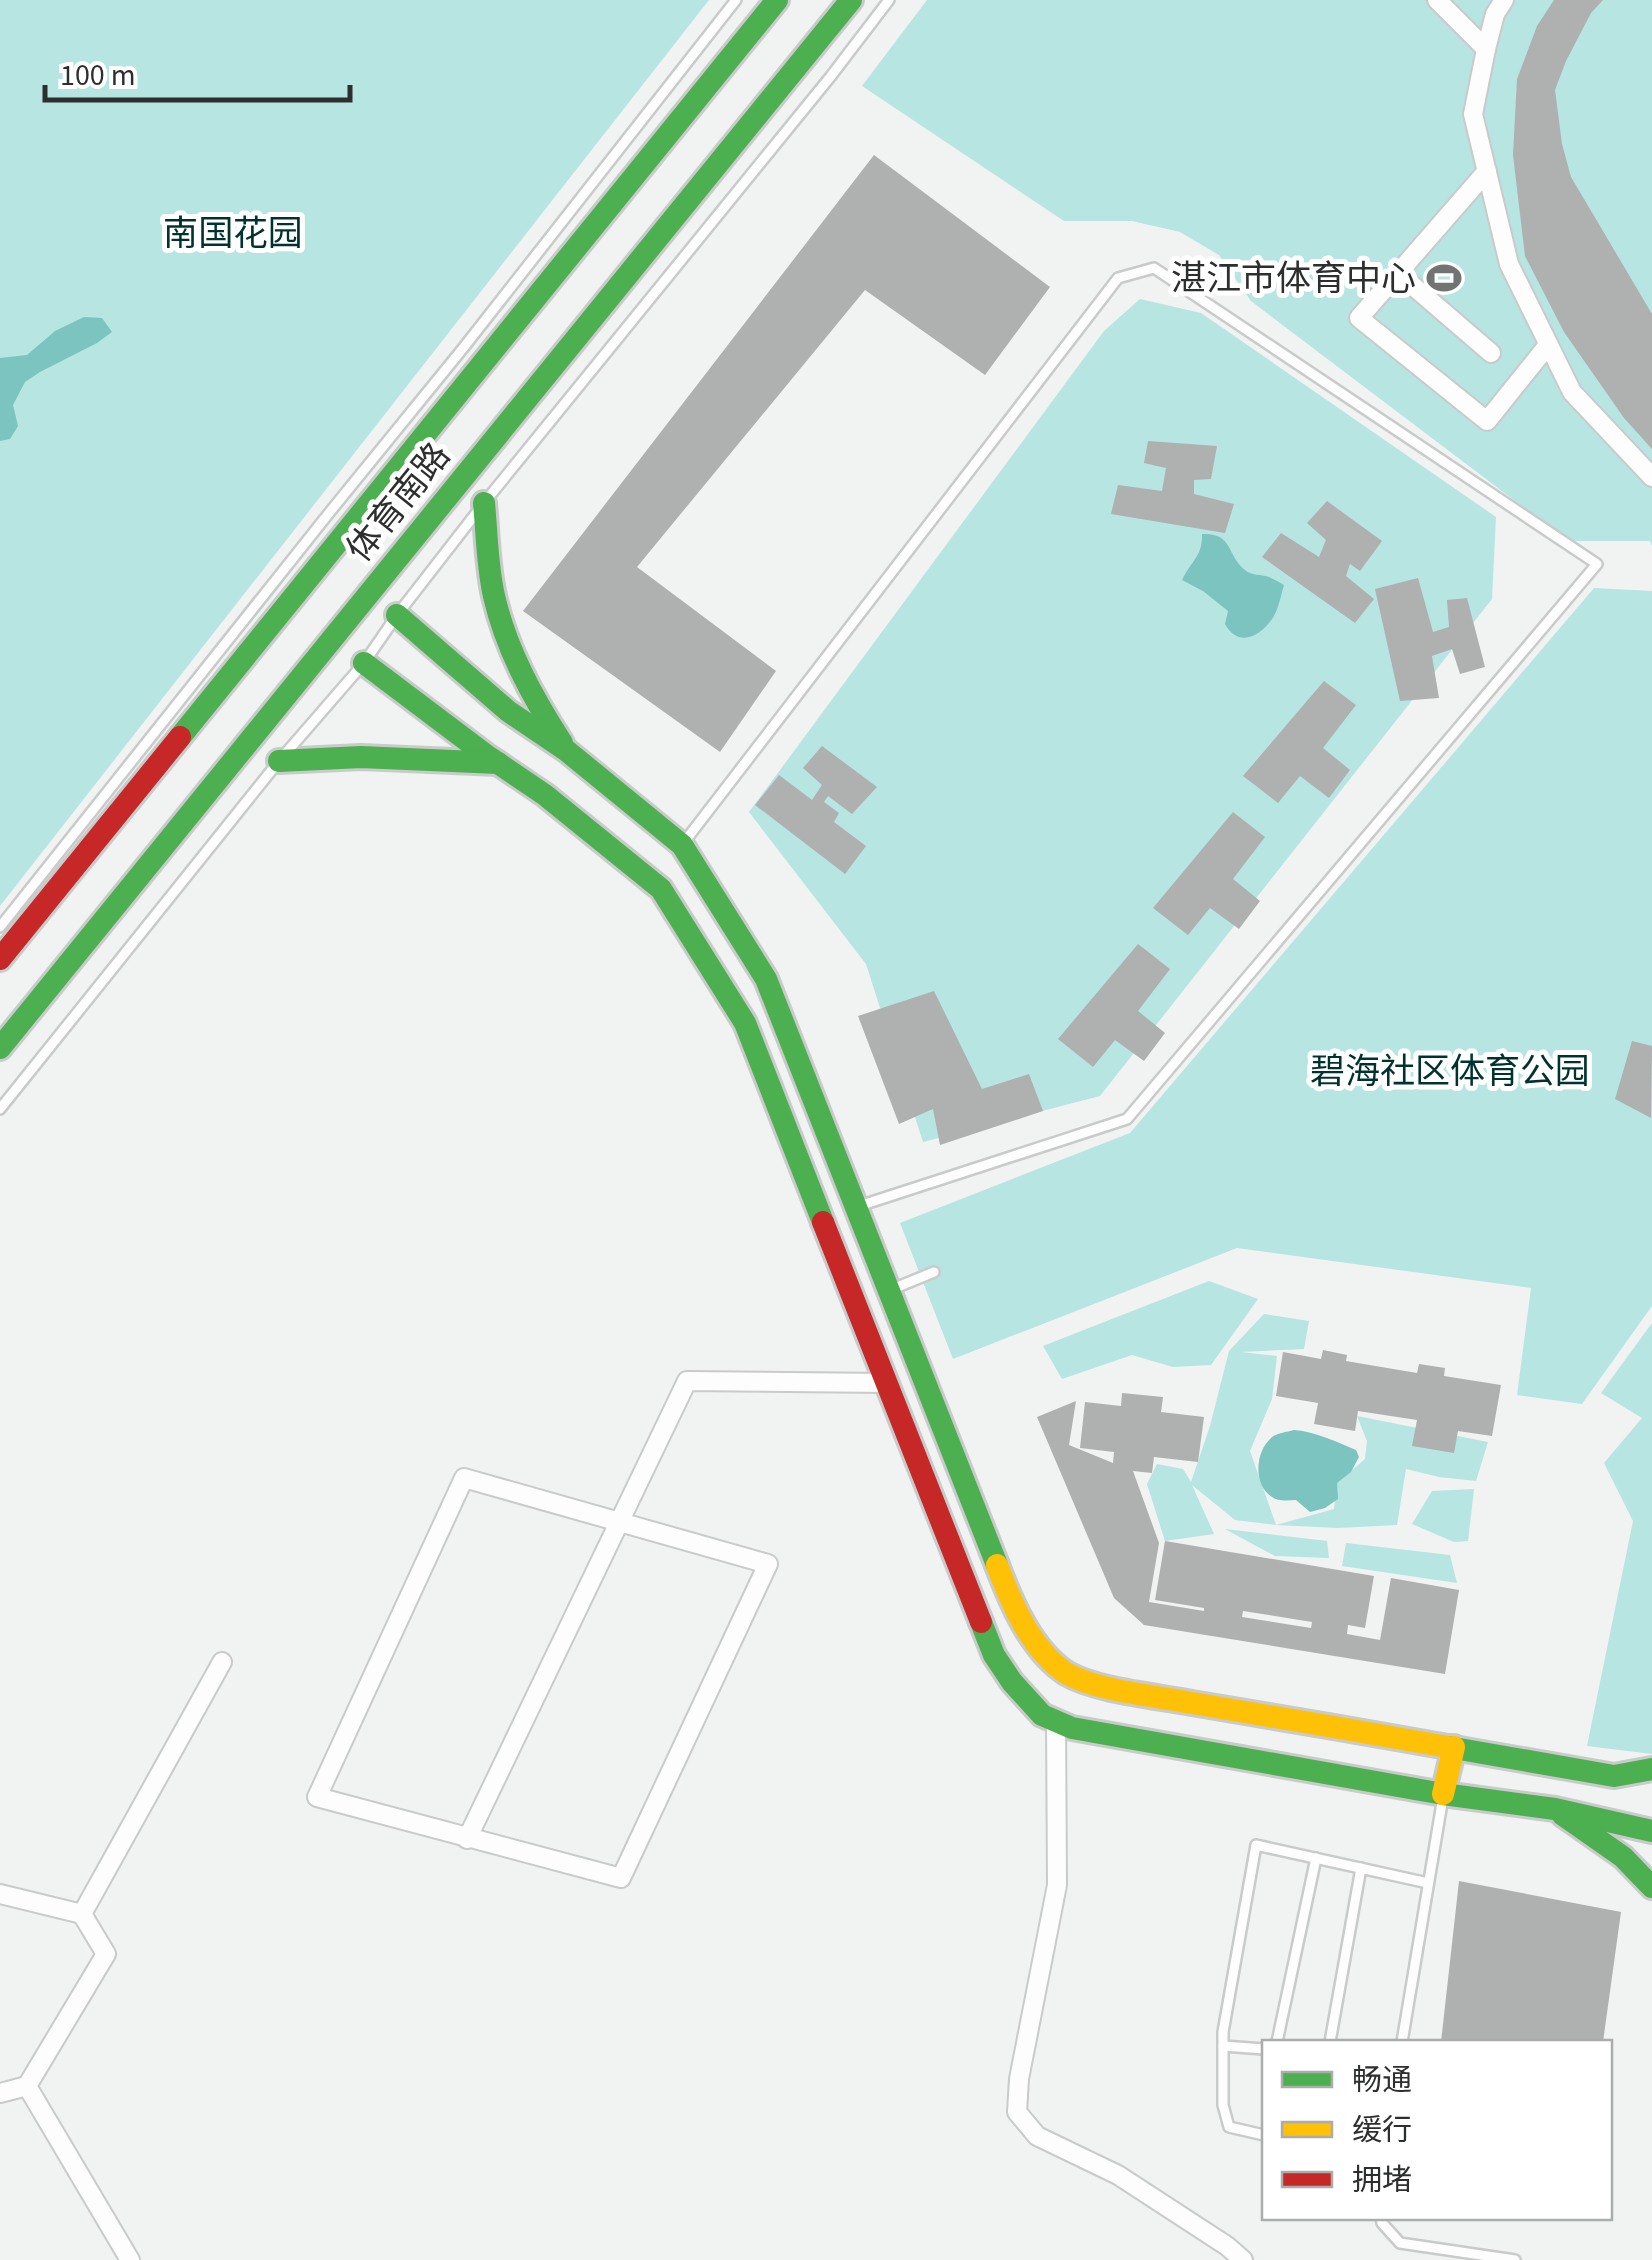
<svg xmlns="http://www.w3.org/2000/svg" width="1652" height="2260" viewBox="0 0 1652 2260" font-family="'Source Sans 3','Noto Sans SC',sans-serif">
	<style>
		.green { fill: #b6e5e2 }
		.water { fill: #7cc4bf }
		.building { fill: #afb0b0; fill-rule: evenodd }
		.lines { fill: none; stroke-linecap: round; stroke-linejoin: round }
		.lane-casing { stroke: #c9caca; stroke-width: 14 }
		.street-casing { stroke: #c9caca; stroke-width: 22 }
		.fast-casing { stroke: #c9caca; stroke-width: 28 }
		.slow-casing { stroke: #c9caca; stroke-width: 28 }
		.jam-casing { stroke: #c9caca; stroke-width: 28 }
		.lane { stroke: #fdfdfd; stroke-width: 9 }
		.street { stroke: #fdfdfd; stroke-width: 18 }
		.fast { stroke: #4caf50; stroke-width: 22 }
		.slow { stroke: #ffc107; stroke-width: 22 }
		.jam { stroke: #c62828; stroke-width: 22 }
		.labels { text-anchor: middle; stroke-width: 10; stroke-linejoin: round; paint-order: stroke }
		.park-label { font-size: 35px; fill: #003230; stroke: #fff }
		.poi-label { font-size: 35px; fill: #2d2f2f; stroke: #fff; text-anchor: end }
		.street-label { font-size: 35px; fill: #2d2f2f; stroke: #fff }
	</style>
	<rect width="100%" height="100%" fill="#f1f2f2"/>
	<g class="green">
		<path d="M0,0H709L0,906Z"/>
		<path d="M927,0H1652V546L1650,541H1568L1251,301L1219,255L1180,232L1132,221H1064L862,86Z"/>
		<path d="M1140,299L1201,313L1496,517L1492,599L1100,1096L923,1142L866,964L749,812L1104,331Z"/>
		<path d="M1594,588L1652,591V1306L1582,1404L1517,1395L1531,1288L1237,1248L953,1359L900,1223L1130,1133Z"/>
		<path d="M1209,1281L1258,1299L1211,1365L1173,1367L1132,1355L1062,1379L1043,1346Z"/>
		<path d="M1264,1314L1309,1321L1304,1349L1241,1352L1277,1356L1272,1399L1250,1451L1276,1525L1334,1509L1337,1483L1365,1459L1367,1441L1357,1416L1488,1442L1476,1481L1439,1477L1406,1469L1397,1525L1338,1528L1276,1525L1235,1520L1192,1485L1214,1534L1165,1541L1147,1484L1157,1464L1183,1469L1191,1482L1210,1426L1229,1351Z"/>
		<path d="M1652,1323V1754L1587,1746L1633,1521L1604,1463L1642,1418L1601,1393Z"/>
		<path d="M1474,1489L1468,1541L1454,1542L1412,1524L1432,1491Z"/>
		<path d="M1225,1529L1327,1541L1329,1558L1275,1556Z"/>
		<path d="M1346,1543L1450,1555L1457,1583L1342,1566Z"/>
	</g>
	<g class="water">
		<path d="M84,317L102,318L112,332L97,343L40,372L25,382L13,405L18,426L10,439L0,441V358L27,355L55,331Z"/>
		<path d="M1202,534C1234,533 1226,555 1245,570C1252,576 1260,574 1269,577C1274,579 1279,582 1284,585C1281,595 1279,607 1274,616C1262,636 1239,649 1225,624L1228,611L1203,591L1182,580C1191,561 1203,556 1202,534Z"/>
		<path d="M1294,1430C1313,1431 1338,1442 1356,1450L1359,1457L1351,1472L1337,1483L1338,1499L1325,1508L1310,1512L1296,1500C1288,1500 1279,1502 1272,1497C1253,1485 1255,1452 1271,1438C1276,1433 1287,1432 1294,1430Z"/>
	</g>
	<g class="building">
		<path d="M1554,0H1603L1591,13L1566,61L1555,90L1562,144L1571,177L1652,314V449L1624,418L1564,332L1525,256L1513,155L1517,79L1537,26Z"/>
		<path d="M874,155L1050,287L985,375L865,290L637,567L776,671L720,752L523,611Z"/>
		<path d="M1148,441L1217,446L1211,479L1194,480V494L1234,504L1225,533L1111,514L1118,485L1162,491L1166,468L1144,463Z"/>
		<path d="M1327,501L1382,541L1360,571L1350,564L1346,576L1374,599L1355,623L1262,557L1281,533L1319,557L1326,540L1307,523Z"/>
		<path d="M1418,578L1433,632L1449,627L1447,600L1467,598L1485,667L1460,674L1452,649L1432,656L1439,698L1400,701L1375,589Z"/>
		<path d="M1324,681L1356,705L1323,748L1350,770L1329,798L1300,776L1278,803L1243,776Z"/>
		<path d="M822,746L877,787L852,814L828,796L824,802L839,813L834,822L866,846L845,874L755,805L779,775L812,800L822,785L803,768Z"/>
		<path d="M1233,812L1265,837L1233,879L1260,901L1239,929L1210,908L1188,935L1153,908Z"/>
		<path d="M1138,944L1170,969L1138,1011L1165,1033L1144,1061L1115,1040L1093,1067L1058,1039Z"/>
		<path d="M934,991L982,1089L1029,1074L1043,1111L940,1145L933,1109L899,1124L858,1016Z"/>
		<path d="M1632,1041L1652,1046L1651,1118L1615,1099Z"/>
		<path d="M1323,1350L1347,1355L1346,1361L1417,1373L1419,1364L1445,1368L1444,1376L1501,1385L1492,1436L1458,1431L1454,1453L1412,1446L1417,1420L1358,1411L1355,1431L1314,1424L1318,1403L1276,1396L1283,1352L1321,1359Z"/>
		<path d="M1122,1393L1163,1397L1161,1412L1204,1417L1198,1462L1154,1457L1152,1473L1133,1471L1159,1543L1149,1602L1204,1611V1608L1155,1600L1165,1541L1374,1576L1365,1628L1348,1625L1347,1634L1380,1640L1391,1578L1459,1590L1445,1674L1144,1625L1114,1598L1037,1417L1076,1401L1069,1445L1113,1463L1114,1452L1080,1448L1085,1402L1121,1406ZM1243,1611L1312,1622L1311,1628L1242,1617Z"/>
		<path d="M1459,1881L1621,1912L1603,2042H1441Z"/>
	</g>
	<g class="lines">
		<g class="lane-casing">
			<g id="lane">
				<path d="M682,845L1118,278L1154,268L1597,564L1127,1119L859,1206"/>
				<path d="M0,927L329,513L464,347L736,0"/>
				<path d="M0,1109L279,761L364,663L397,615L484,503L831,76L889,0"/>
				<path d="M890,1290L934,1272"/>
				<path d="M1277,2042L1316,1858"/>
				<path d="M1330,2042L1361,1868"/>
				<path d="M1402,2042L1443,1797"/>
				<path d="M1223,2046L1264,2049"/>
				<path d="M1264,2135L1229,2127L1223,2105V2032L1256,1845L1428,1883"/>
				<path d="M1381,2218L1382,2223L1400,2243L1515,2260"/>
			</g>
		</g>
		<g class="street-casing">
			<g id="street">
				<path d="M1437,0L1486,49L1473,114L1509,264L1572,392L1652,477"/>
				<path d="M1486,49L1495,14L1504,0"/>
				<path d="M1487,171L1359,318L1487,421L1548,345"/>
				<path d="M1398,273L1491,353"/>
				<path d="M464,1478L768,1564L621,1878L317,1797Z"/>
				<path d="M1056,1721L1057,1885L1019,2079L1017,2112L1037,2136L1118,2175L1227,2246L1243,2260"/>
				<path d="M467,1839L687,1381L887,1383"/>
				<path d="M0,1894L82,1914L106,1954L27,2086"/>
				<path d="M82,1914L222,1662"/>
				<path d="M0,2093L27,2086L130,2260"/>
			</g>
		</g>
		<g class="fast-casing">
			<g id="fast">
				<path d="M484,503C487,534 487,565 494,596C506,649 533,698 562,743"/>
				<path d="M397,615L508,711L567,751L682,845L766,979L997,1565"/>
				<path d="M364,663L486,755L545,795L661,889L745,1023L823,1222"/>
				<path d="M180,737L777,0"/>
				<path d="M279,761L361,757L498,763"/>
				<path d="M0,1048L851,0"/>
				<path d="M981,1622L994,1655L1012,1682L1042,1715L1072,1728L1443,1794L1555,1809L1652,1831"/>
				<path d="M1448,1747L1614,1776L1652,1769"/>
				<path d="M1563,1815L1623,1857L1652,1887"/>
			</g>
		</g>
		<g class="slow-casing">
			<g id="slow">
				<path d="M997,1565C1011,1602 1031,1650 1066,1673C1096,1691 1157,1696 1192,1703C1277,1717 1363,1732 1448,1747"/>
				<path d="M1443,1794L1454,1747"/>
			</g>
		</g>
		<g class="jam-casing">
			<g id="jam">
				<path d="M0,959L180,737"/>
				<path d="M823,1222L981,1622"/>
			</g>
		</g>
		<use href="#lane" class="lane"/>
		<use href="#street" class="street"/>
		<use href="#fast" class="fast"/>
		<use href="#slow" class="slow"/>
		<use href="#jam" class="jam"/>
	</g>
	<defs>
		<g id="stadium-bare" transform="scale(2.7)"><path d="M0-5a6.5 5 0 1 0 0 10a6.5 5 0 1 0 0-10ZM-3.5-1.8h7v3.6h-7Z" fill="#727373" stroke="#fff" stroke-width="2.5" paint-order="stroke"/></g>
	</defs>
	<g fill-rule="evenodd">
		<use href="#stadium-bare" x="1444" y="278"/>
	</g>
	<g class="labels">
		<g class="park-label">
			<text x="233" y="245">南国花园</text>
			<text x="1450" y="1083">碧海社区体育公园</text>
		</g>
		<g class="poi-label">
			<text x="1416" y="290">湛江市体育中心</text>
		</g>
		<g class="street-label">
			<text transform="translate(398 502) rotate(-51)" y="12">体育南路</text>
		</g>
	</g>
	<rect x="1262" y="2040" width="350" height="180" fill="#ffffff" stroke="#abacac" stroke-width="2.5"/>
	<rect x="1282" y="2072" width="50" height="15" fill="#4caf50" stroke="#abacac" stroke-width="2.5"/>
	<text x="1352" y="2090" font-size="30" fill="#2d2f2f">畅通</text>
	<rect x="1282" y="2122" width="50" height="15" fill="#ffc107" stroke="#abacac" stroke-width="2.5"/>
	<text x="1352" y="2140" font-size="30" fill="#2d2f2f">缓行</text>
	<rect x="1282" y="2172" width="50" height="15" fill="#c62828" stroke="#abacac" stroke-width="2.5"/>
	<text x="1352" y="2190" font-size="30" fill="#2d2f2f">拥堵</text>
	<path d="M45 85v15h305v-15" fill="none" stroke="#2d2f2f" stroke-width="5"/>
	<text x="60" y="85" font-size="30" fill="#2d2f2f" stroke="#ffffff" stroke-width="8" paint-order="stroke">100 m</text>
</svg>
